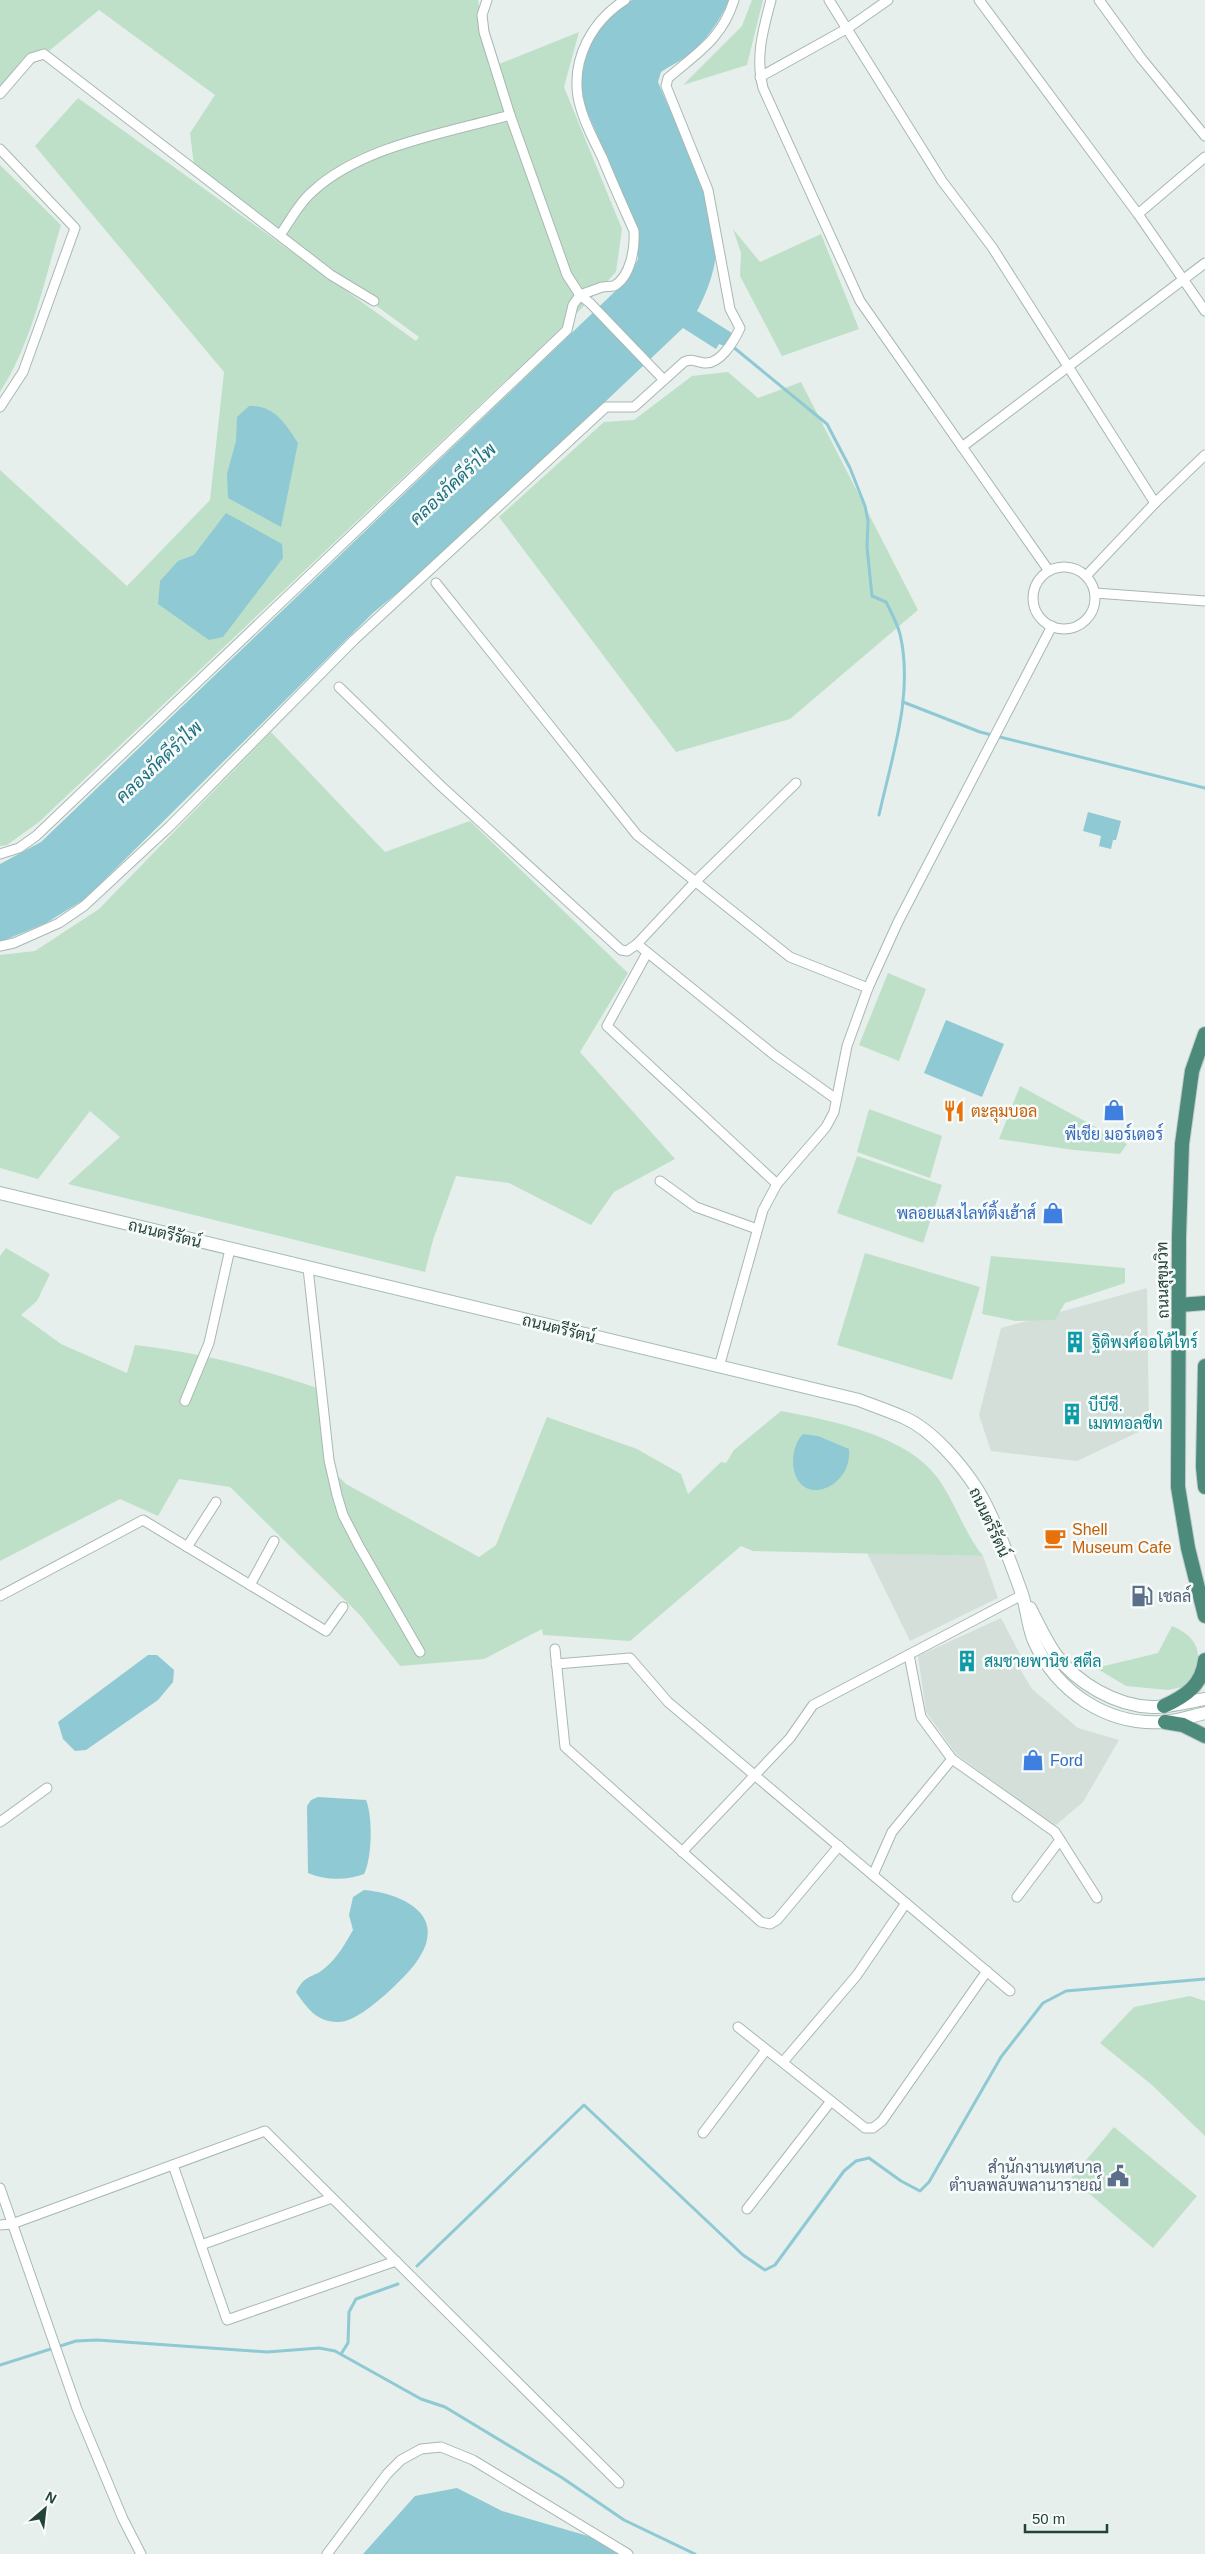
<svg xmlns="http://www.w3.org/2000/svg" width="1205" height="2554" viewBox="0 0 1205 2554" font-family="Arial,Sarabun,sans-serif">
	<style>
		.built { fill: #d4dfda }
		.green { fill: #bfe0c8 }
		.water { fill: #8ec9d4 }
		.lines { fill: none; stroke-linecap: round; stroke-linejoin: round }
		.stream { stroke: #8ec9d4; stroke-width: 3 }
		.minor-casing { stroke: #a8b8b2; stroke-width: 11 }
		.secondary-casing { stroke: #a4bbb3; stroke-width: 14 }
		.trunk-casing { stroke: #c2cac8; stroke-width: 16 }
		.minor { stroke: #fff; stroke-width: 9 }
		.secondary { stroke: #fff; stroke-width: 12 }
		.trunk { stroke: #4c8a7c; stroke-width: 14 }
		.labels { text-anchor: middle; stroke-width: 5; stroke-linejoin: round; paint-order: stroke }
		.food-label { font-size: 16px; fill: #c56008; stroke: #f7fbf9; text-anchor: start }
		.shop-label { font-size: 16px; fill: #366cbe; stroke: #f7fbf9 }
		.street-label { font-size: 16px; fill: #24423a; stroke: #f7fbf9 }
		.culture-label { font-size: 16px; fill: #0d838f; stroke: #f7fbf9; text-anchor: start }
		.service-label { font-size: 16px; fill: #4e5e75; stroke: #f7fbf9; text-anchor: start }
		.water-label { font-size: 18px; font-style: italic; fill: #1c6f80; stroke: #f7fbf9 }
	</style>
	<rect width="100%" height="100%" fill="#e6efeb"/>
	<g class="built">
		<path d="M1147,1288L1149,1427L1077,1461L991,1451L979,1415L1001,1328Z"/>
		<path d="M867,1553L983,1556L998,1598L910,1641Z"/>
		<path d="M1001,1618L1022,1658L1016,1662L1032,1689L1078,1728L1119,1740L1083,1802L1055,1826L956,1754L926,1712L918,1656Z"/>
	</g>
	<g class="green">
		<path d="M0,0H478L489,68L579,32L564,87L622,229L616,272L580,310L39,822L7,845L0,846V470L127,586L210,500L224,372L35,146L78,98L416,341L419,337L195,173L190,133L215,95L99,10L0,91Z"/>
		<path d="M752,0H763L747,65L683,85L742,26Z"/>
		<path d="M0,165L61,225C44,281 32,343 0,392Z"/>
		<path d="M733,229L760,262L821,234L859,329L782,356L740,276L741,253Z"/>
		<path d="M728,372L758,398L801,382L918,610L790,719L676,752L499,517L604,422L634,420L692,376Z"/>
		<path d="M271,732L385,852L470,821L628,973L580,1052L675,1159L614,1192L591,1225L509,1183L456,1176L433,1240L425,1272L68,1184L120,1137L90,1111L38,1179L0,1168V955L35,951L99,909Z"/>
		<path d="M888,973L926,989L899,1061L859,1045Z"/>
		<path d="M1020,1086L1127,1144L1120,1154L1074,1150L999,1139Z"/>
		<path d="M869,1109L942,1136L930,1178L857,1152Z"/>
		<path d="M857,1156L942,1185L923,1243L837,1213Z"/>
		<path d="M6,1248L50,1274L37,1301L21,1315L61,1344L127,1373L135,1345C198,1352 258,1368 317,1388L327,1465L346,1484L479,1557L496,1545L547,1417L637,1449L681,1474L688,1494L721,1462L726,1463L734,1450L781,1411C829,1420 906,1435 937,1477C955,1502 964,1532 983,1556L753,1551L741,1546L630,1641L543,1635L542,1629L484,1659L400,1666L360,1615L230,1487L179,1479L158,1516L120,1499L0,1561V1256Z"/>
		<path d="M865,1253L980,1287L952,1380L837,1345Z"/>
		<path d="M991,1256L1125,1268V1283L1065,1303L1055,1320L1016,1321L982,1314Z"/>
		<path d="M1172,1626C1204,1639 1205,1664 1183,1687L1168,1690L1126,1686L1096,1668L1158,1653Z"/>
		<path d="M1190,1996L1205,2001V2136L1152,2085L1100,2043L1134,2007Z"/>
		<path d="M1114,2127L1197,2196L1153,2248L1071,2178Z"/>
	</g>
	<g class="water">
		<path d="M632,0H729C719,23 705,42 685,57C678,63 669,66 661,72L658,82C677,129 715,195 716,245C717,267 707,292 697,311L732,333L724,346L719,344L716,349L683,328L449,550L374,612L85,899L46,923L0,942V864L41,842L629,278L638,259L637,227L585,107L581,85L585,53L595,34L608,16Z"/>
		<path d="M249,406C274,405 285,423 298,443L281,527L228,498L227,474L236,441L237,417Z"/>
		<path d="M226,513L282,544L283,558L223,637L209,640L158,604L160,581L178,561L194,555Z"/>
		<path d="M1088,812L1121,821L1116,840H1113L1111,849L1099,846L1101,836L1083,831Z"/>
		<path d="M946,1020L1004,1044L982,1097L924,1073Z"/>
		<path d="M803,1434L818,1436L849,1449C853,1490 795,1510 793,1462C793,1452 796,1441 803,1434Z"/>
		<path d="M148,1655H157L174,1670L173,1682L158,1700L86,1750L75,1751L63,1739L58,1722Z"/>
		<path d="M318,1797L366,1800C373,1817 372,1858 364,1874C347,1881 324,1880 308,1873L307,1806L311,1800Z"/>
		<path d="M364,1890C391,1892 438,1907 426,1944C419,1964 401,1980 386,1994C374,2004 353,2023 337,2022C317,2022 306,2007 296,1992C306,1973 312,1979 325,1968C338,1957 345,1944 353,1930L349,1915L353,1897Z"/>
		<path d="M457,2488L502,2511L588,2536L620,2554H363L415,2496Z"/>
	</g>
	<g class="lines">
		<g class="stream">
			<path d="M732,346L827,424L850,468L865,506L868,521L867,547L872,596L886,602C891,612 897,623 900,634C914,694 892,756 879,815"/>
			<path d="M903,702L980,732L1205,788"/>
			<path d="M417,2266L584,2105L743,2255L765,2270L775,2265L844,2171L856,2161L869,2158L901,2181L920,2191L929,2182L1001,2057L1043,2003L1066,1991L1205,1979"/>
			<path d="M341,2354L348,2343L349,2312L356,2299L398,2284"/>
			<path d="M0,2365L76,2341L97,2340L267,2352L319,2348L335,2351L421,2399L445,2407L561,2477L624,2520L695,2554"/>
		</g>
		<g class="minor-casing">
			<g id="minor">
				<path d="M487,0L482,15L484,32L510,115L567,275L580,295L590,303L663,379"/>
				<path d="M771,0C763,30 755,57 763,88L860,301L1049,571"/>
				<path d="M829,0L942,181L992,247L1155,503"/>
				<path d="M979,0L1138,214L1205,311"/>
				<path d="M1099,0L1141,58L1205,136"/>
				<path d="M760,77L848,28L888,0"/>
				<path d="M0,94L31,58L44,54L331,275L374,301"/>
				<path d="M0,149L75,228L23,372L0,407"/>
				<path d="M1138,214L1205,157"/>
				<path d="M280,235C290,221 299,203 312,192C361,146 446,133 510,115"/>
				<path d="M962,447L1205,263"/>
				<circle cx="1064" cy="598" r="31"/>
				<path d="M1086,576L1155,503L1205,455"/>
				<path d="M436,583L637,835L790,957L868,988"/>
				<path d="M1095,593L1205,601"/>
				<path d="M339,687L441,786L621,950L627,951L637,944L695,882L796,783"/>
				<path d="M0,854L19,848L36,836L567,330L573,305L580,295L602,287L614,286C631,276 635,248 634,231C623,206 612,182 602,157C593,139 582,118 578,97C572,58 592,21 625,0"/>
				<path d="M637,944L773,1054L836,1099"/>
				<path d="M0,946L14,943L59,923L84,906L170,826L354,640L606,407H634L684,362C692,358 696,362 704,363C720,365 734,341 740,328L730,309L708,190L666,86L668,78C697,53 722,39 734,0"/>
				<path d="M647,953L607,1026L777,1184"/>
				<path d="M660,1181L696,1207L757,1229"/>
				<path d="M308,1268L329,1460L337,1495L343,1515L359,1546L420,1652"/>
				<path d="M719,1367L763,1210L777,1184L826,1127L834,1112L847,1046L868,988L898,922L1052,626"/>
				<path d="M185,1401L209,1343L230,1249"/>
				<path d="M187,1547L216,1502"/>
				<path d="M250,1585L274,1541"/>
				<path d="M0,1596L143,1520L326,1631L343,1607"/>
				<path d="M555,1649L565,1747L761,1922L770,1924L777,1920L839,1846"/>
				<path d="M909,1655L921,1717L952,1759L1055,1832L1097,1898"/>
				<path d="M556,1664L630,1658L668,1702L1010,1991"/>
				<path d="M0,1822L47,1788"/>
				<path d="M682,1852L790,1738L813,1705L1022,1595"/>
				<path d="M873,1875L892,1832L952,1759"/>
				<path d="M1017,1897L1060,1840"/>
				<path d="M738,2027L865,2128H873L882,2121L987,1971"/>
				<path d="M783,2062L857,1975L906,1903"/>
				<path d="M703,2133L766,2050"/>
				<path d="M173,2165L227,2320L396,2261"/>
				<path d="M0,2188L77,2409L123,2519L141,2554"/>
				<path d="M747,2209L831,2101"/>
				<path d="M0,2225L12,2224L265,2131L619,2483"/>
				<path d="M201,2245L332,2198"/>
				<path d="M327,2554L387,2474L401,2460L421,2449L441,2447L473,2460L628,2554"/>
			</g>
		</g>
		<g class="secondary-casing">
			<g id="secondary">
				<path d="M0,1193L859,1400C874,1406 890,1411 905,1418C932,1430 961,1464 977,1489C994,1516 1011,1563 1022,1594C1027,1609 1028,1627 1034,1641C1057,1692 1107,1726 1164,1722C1178,1721 1192,1716 1205,1713"/>
				<path d="M1030,1608C1038,1623 1046,1641 1056,1655C1077,1683 1116,1706 1152,1707C1169,1707 1188,1702 1205,1699"/>
			</g>
		</g>
		<g class="trunk-casing">
			<g id="trunk">
				<path d="M1205,1034L1192,1071L1182,1144L1179,1236L1178,1487L1188,1548L1205,1616"/>
				<path d="M1180,1305L1205,1303"/>
				<path d="M1205,1366L1203,1467L1205,1487"/>
				<path d="M1164,1706C1186,1696 1202,1685 1205,1660"/>
				<path d="M1165,1722L1183,1725L1205,1736"/>
			</g>
		</g>
		<use href="#minor" class="minor"/>
		<use href="#secondary" class="secondary"/>
		<use href="#trunk" class="trunk"/>
	</g>
	<defs>
		<g id="shop-bare" transform="scale(1.725)"><path d="M-5-2.5h2.3a2.7 3.5 0 0 1 5.4 0H5L5.5 6h-11ZM-1.5-2.5h3a1.5 2.3 0 0 0-3 0Z" fill="#3f7fe0" stroke="#f7fbf9" stroke-width="2.5" paint-order="stroke"/></g>
		<g id="restaurant-bare" transform="scale(1.725)"><path d="M-5-6h1v4h1v-4h1v4h1v-4h1v5L-1.5 .5V6h-2V.5L-5-1ZM5-6V6H3V1.5H1.5Q1.5-4 5-6Z" fill="#e8710a" stroke="#f7fbf9" stroke-width="2.5" paint-order="stroke"/></g>
		<g id="building-bare" transform="scale(1.725)"><path d="M-4-6H4V6H1V3H-1V6H-4ZM-2.5-4.3h1.7v1.8h-1.7ZM.8-4.3h1.7v1.8H.8ZM-2.5-1h1.7V.8h-1.7ZM.8-1h1.7V.8H.8Z" fill="#0f9aa8" stroke="#f7fbf9" stroke-width="2.5" paint-order="stroke"/></g>
		<g id="cafe-bare" transform="scale(1.725)"><path d="M-5.5-4.5H6V0H3Q3 3.5 0 3.5H-2.5Q-5.5 3.5-5.5 0ZM3-3.2v2h1.7v-2ZM-6 4.5H4V6H-6Z" fill="#e8710a" stroke="#f7fbf9" stroke-width="2.5" paint-order="stroke"/></g>
		<g id="fuel-bare" transform="scale(1.725)"><path d="M-5.5-6h7V0h2V4h1.3V-2.5L3-4.5l.8-.8L6-3V5H2.5V1h-1V6h-7ZM-4.2-4.7v3.2H.2V-4.7Z" fill="#5c6f8a" stroke="#f7fbf9" stroke-width="2.5" paint-order="stroke"/></g>
		<g id="civic-bare" transform="scale(1.725)"><path d="M-.6-6.5H3V-4.5H.6V-3L4-1V1h2V6H-6V1h2V-1L-.6-3ZM-1.2 2.5V6h2.4V2.5Z" fill="#5c6f8a" stroke="#f7fbf9" stroke-width="2.5" paint-order="stroke"/></g>
	</defs>
	<g fill-rule="evenodd">
		<use href="#shop-bare" x="1114" y="1110"/>
		<use href="#restaurant-bare" x="954" y="1111"/>
		<use href="#shop-bare" x="1053" y="1213"/>
		<use href="#building-bare" x="1075" y="1342"/>
		<use href="#building-bare" x="1072" y="1414"/>
		<use href="#cafe-bare" x="1055" y="1538"/>
		<use href="#fuel-bare" x="1142" y="1596"/>
		<use href="#building-bare" x="967" y="1661"/>
		<use href="#shop-bare" x="1033" y="1760"/>
		<use href="#civic-bare" x="1118" y="2176"/>
	</g>
	<g class="labels">
		<g class="food-label">
			<text x="971" y="1117">ตะลุมบอล</text>
			<text x="1072" y="1535">Shell<tspan x="1072" dy="18">Museum Cafe</tspan></text>
		</g>
		<g class="shop-label">
			<text x="1114" y="1140">พีเชีย มอร์เตอร์</text>
			<text x="1036" y="1219" text-anchor="end">พลอยแสงไลท์ติ้งเฮ้าส์</text>
			<text x="1050" y="1766" text-anchor="start">Ford</text>
		</g>
		<g class="street-label">
			<text transform="translate(165 1233) rotate(14)" y="6">ถนนตรีรัตน์</text>
			<text transform="translate(1162 1280) rotate(-91)" y="6">ถนนสุขุมวิท</text>
			<text transform="translate(559 1328) rotate(14)" y="6">ถนนตรีรัตน์</text>
			<text transform="translate(990 1522) rotate(65)" y="6">ถนนตรีรัตน์</text>
		</g>
		<g class="culture-label">
			<text x="1092" y="1348">ฐิติพงศ์ออโต้ไทร์</text>
			<text x="1088" y="1411">บีบีซี.<tspan x="1088" dy="18">เมททอลชีท</tspan></text>
			<text x="984" y="1667">สมชายพานิช สตีล</text>
		</g>
		<g class="service-label">
			<text x="1158" y="1602">เชลล์</text>
			<text x="1102" y="2173" text-anchor="end">สำนักงานเทศบาล<tspan x="1102" dy="18">ตำบลพลับพลานารายณ์</tspan></text>
		</g>
		<g class="water-label">
			<text transform="translate(453 484) rotate(-43)" y="6">คลองภัคดีรำไพ</text>
			<text transform="translate(159 762) rotate(-43)" y="6">คลองภัคดีรำไพ</text>
		</g>
	</g>
	<g transform="translate(45 2509) rotate(28)" stroke="#f7fbf9" stroke-width="4" paint-order="stroke">
	<path d="M0-4L9 19L0 12L-9 19Z" fill="#24423a"/>
	<text y="-8" font-size="14" font-weight="bold" text-anchor="middle" fill="#24423a">N</text>
	</g>
	<path d="M1025 2524v8h82v-8" fill="none" stroke="#24423a" stroke-width="2.5"/>
	<text x="1032" y="2524" font-size="15" fill="#24423a" stroke="#f7fbf9" stroke-width="4" paint-order="stroke">50 m</text>
</svg>
